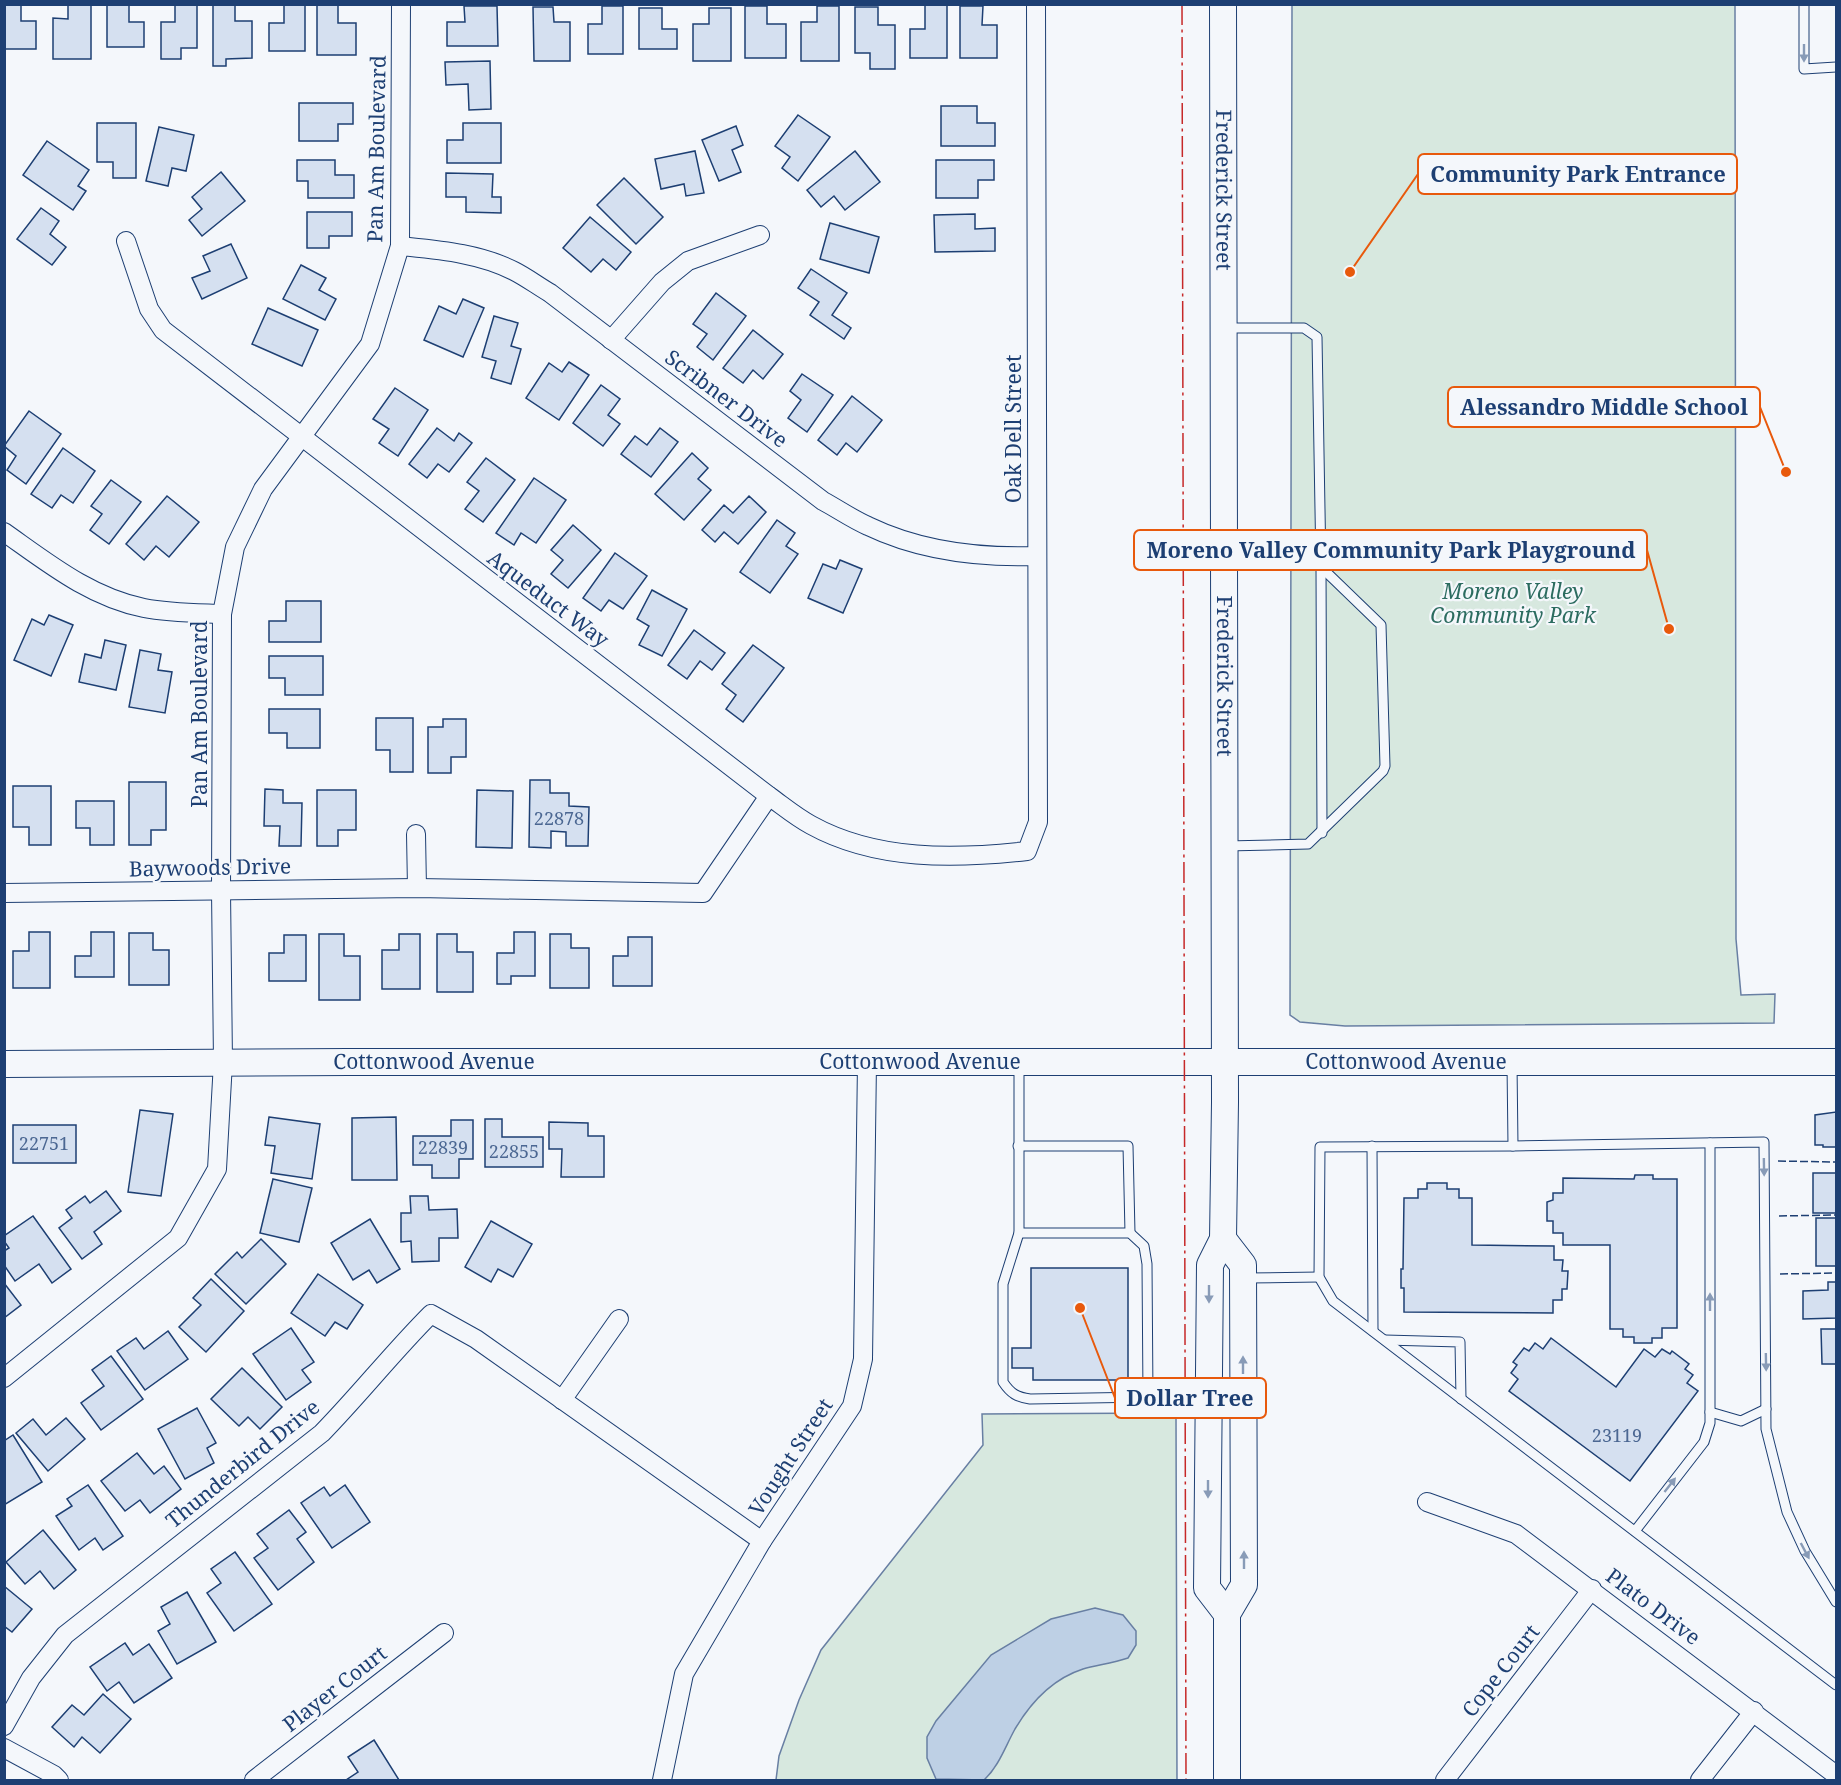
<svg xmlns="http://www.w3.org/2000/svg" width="1841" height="1785" viewBox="0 0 1841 1785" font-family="'Noto Serif',serif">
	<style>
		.green { fill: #d7e8df; stroke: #687fa3; stroke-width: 1.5 }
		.water { fill: #bed0e5; stroke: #687fa3; stroke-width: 1.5 }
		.building { fill: #d5e0f0; stroke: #1d3f73; stroke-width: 1.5 }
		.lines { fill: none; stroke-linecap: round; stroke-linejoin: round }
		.lane-casing { stroke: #1d3f73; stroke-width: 11 }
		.street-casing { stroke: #1d3f73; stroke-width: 20 }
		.secondary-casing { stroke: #1d3f73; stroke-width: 28 }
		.lane { stroke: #f4f7fb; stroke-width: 9 }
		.street { stroke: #f4f7fb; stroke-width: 18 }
		.secondary { stroke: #f4f7fb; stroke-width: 26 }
		.fence { stroke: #1d3f73; stroke-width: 1.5; stroke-dasharray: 8 3; stroke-linecap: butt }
		.power { stroke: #c62828; stroke-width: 1.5; stroke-dasharray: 21 4.5 3 4.5; stroke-linecap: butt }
		.oneway { fill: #889bb7 }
		.labels { text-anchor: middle; stroke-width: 4.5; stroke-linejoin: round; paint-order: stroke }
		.number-label { font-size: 18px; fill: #4b6792 }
		.street-label { font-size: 21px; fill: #1d3f73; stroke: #f4f7fb }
		.park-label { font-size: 21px; font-style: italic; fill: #2c6c60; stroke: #f4f7fb }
		.leader { fill: none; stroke: #e8590c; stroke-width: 2 }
		.callout-dot { fill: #e8590c; stroke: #f4f7fb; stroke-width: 2 }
		.callout { fill: #f4f7fb; stroke: #e8590c; stroke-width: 2 }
		.callout-label { font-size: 22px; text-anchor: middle; font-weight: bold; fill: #1d3f73 }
	</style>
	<rect width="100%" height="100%" fill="#f4f7fb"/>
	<g class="green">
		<path d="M1292,5H1735L1736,939L1741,995L1775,994L1774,1023L1345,1026L1300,1022L1290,1015Z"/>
		<path d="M1176,1413L1177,1780H776L779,1756L799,1700L821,1650L983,1445L982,1414Z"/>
	</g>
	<path class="water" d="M1095,1608L1123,1615L1136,1631V1645L1128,1658C1113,1663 1098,1665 1083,1669C1052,1679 1031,1702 1015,1729C1005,1747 999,1766 984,1780L936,1779L927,1758V1737L936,1721L991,1655L1051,1619Z"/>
	<g class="building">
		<path d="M4,4H21V21H36V49H4Z"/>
		<path d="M68,4H91V59H53V18L68,19Z"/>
		<path d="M107,4H129V22H144V47H107Z"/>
		<path d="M175,4H197V48H181V59H161V22H175Z"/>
		<path d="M213,5H235V21H252V58L226,59V66H213Z"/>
		<path d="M284,5H305V51H269V23H284Z"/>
		<path d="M317,5H338V23H356V55H317Z"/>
		<path d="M925,5H947V58H910V29H925Z"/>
		<path d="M464,6H497L498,46H447V22H465Z"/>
		<path d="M602,6H623V54H588V24H602Z"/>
		<path d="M745,6H767V24H786V58H745Z"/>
		<path d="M817,6H839V61H801V22H817Z"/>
		<path d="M960,6H983L982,25H997V58H960Z"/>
		<path d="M533,7H553L554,22H570V61H534Z"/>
		<path d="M855,7H878V25H895V69H870V53H855Z"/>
		<path d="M639,8H662V29H677V49H639Z"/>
		<path d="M709,8H731V61H693V24H709Z"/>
		<path d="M490,61L491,109L469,110L468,84L446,85L445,62Z"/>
		<path d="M299,103H353V124H338V141H299Z"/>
		<path d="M941,106H977V123H995V146H941Z"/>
		<path d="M798,115L830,137L798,181L782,168L790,157L775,146Z"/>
		<path d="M97,123H136V178H113V162H97Z"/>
		<path d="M463,123H501V163H447V140H463Z"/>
		<path d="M736,126L743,145L732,150L741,172L719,181L702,140Z"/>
		<path d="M159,127L194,135L186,171L172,168L168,186L146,181Z"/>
		<path d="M47,141L89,170L78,186L86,191L73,210L23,175Z"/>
		<path d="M695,151L704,193L686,196L684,184L661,189L655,159Z"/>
		<path d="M855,151L880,182L845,210L834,196L821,207L807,190Z"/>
		<path d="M297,160H335V175H354V198H308V181H297Z"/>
		<path d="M936,160H994V180H978V198H936Z"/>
		<path d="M221,172L245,201L202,236L189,220L202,209L192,197Z"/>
		<path d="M446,173L493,174L492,197H501V213L466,212V197H446Z"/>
		<path d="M624,178L663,217L636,244L597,205Z"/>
		<path d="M41,208L59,221L50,234L66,247L52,265L17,239Z"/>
		<path d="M307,212H352V236H329V248H307Z"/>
		<path d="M975,214V229L995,228V251L935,252L934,215Z"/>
		<path d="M590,217L631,252L616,270L603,259L591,272L563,248Z"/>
		<path d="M830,223L879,237L869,273L820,259Z"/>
		<path d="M231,244L247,278L202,299L192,278L210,271L203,256Z"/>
		<path d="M301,265L326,278L319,290L336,299L325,320L283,299Z"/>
		<path d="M811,269L847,293L832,315L851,328L844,339L810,315L819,302L798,288Z"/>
		<path d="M716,293L746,316L713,360L697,347L707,334L693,324Z"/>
		<path d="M463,299L484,308L463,357L424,340L439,306L456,314Z"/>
		<path d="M268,308L318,330L302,366L252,344Z"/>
		<path d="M494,316L518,323L511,346L521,349L511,384L491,378L496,361L482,357Z"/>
		<path d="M753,330L783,354L763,379L753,370L743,383L723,368Z"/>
		<path d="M569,362L589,375L559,420L526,398L549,363L562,372Z"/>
		<path d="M802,374L833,395L807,432L788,418L801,400L790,391Z"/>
		<path d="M601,385L620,399L608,415L620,424L603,446L573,423Z"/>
		<path d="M395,388L428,410L398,456L379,443L389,429L373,419Z"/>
		<path d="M852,396L882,420L857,452L846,443L837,455L818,440Z"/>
		<path d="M29,411L61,434L26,484L7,470L16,456L4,446Z"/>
		<path d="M437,428L454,441L459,433L472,443L449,472L438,464L427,478L409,464Z"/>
		<path d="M660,428L678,442L651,477L621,454L635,436L647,445Z"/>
		<path d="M63,448L95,471L73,503L61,495L52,508L31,494Z"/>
		<path d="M692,453L708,468L698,479L711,490L684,520L655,494Z"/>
		<path d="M486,458L515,480L483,522L465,509L479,491L467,482Z"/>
		<path d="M534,478L566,500L536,543L521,533L514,545L496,533Z"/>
		<path d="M111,480L141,502L109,544L90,530L102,514L91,506Z"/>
		<path d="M167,496L199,522L169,557L156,546L144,560L126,544Z"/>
		<path d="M749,496L766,512L738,544L724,532L715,542L702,530L724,505L733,513Z"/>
		<path d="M777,520L795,533L786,546L798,554L770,593L740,572Z"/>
		<path d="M573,525L601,550L568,588L551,574L563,560L551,550Z"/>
		<path d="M615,553L647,576L623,609L609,600L601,611L583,598Z"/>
		<path d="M840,560L862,569L843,613L808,598L823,564L836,569Z"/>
		<path d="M652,590L687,609L662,656L639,645L649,626L637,619Z"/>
		<path d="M286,601H321V642H269V621H286Z"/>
		<path d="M49,615L73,625L51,676L14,660L32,619L44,625Z"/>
		<path d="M694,630L725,653L712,670L700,661L687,679L668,665Z"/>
		<path d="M105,640L126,645L116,690L79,682L85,654L101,658Z"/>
		<path d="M753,645L784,668L743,722L726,709L736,695L722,684Z"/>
		<path d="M140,650L161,654L158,670L172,672L165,713L129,707Z"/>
		<path d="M269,656H323V695H285V678H269Z"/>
		<path d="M269,709H320V748H287V733H269Z"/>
		<path d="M376,718H413V772H390V750H376Z"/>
		<path d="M443,719H466V757H451V773H428V727H443Z"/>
		<path d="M530,780H550V793H569V806L589,807L588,846H566V832L551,831V848L529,847Z"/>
		<path d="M129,782H166V830H151V845H129Z"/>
		<path d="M13,786H51V845H29V827H13Z"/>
		<path d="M265,789L283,790V803H302L301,846H279L280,826H264Z"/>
		<path d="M317,790H356V830H338V846H317Z"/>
		<path d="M477,790L513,791L512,848L476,847Z"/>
		<path d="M76,801H114V845H90V828H76Z"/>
		<path d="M29,932H50V988H13V951H29Z"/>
		<path d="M91,932H114V977H75V956H91Z"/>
		<path d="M514,932H535V976H511V984H497V953H514Z"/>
		<path d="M129,933H153V950H169V985H129Z"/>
		<path d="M319,934H344V956H360V1000H319Z"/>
		<path d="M399,934H420V989H382V950H399Z"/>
		<path d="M437,934H457V952H473V992H437Z"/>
		<path d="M550,934H571V948H589V988H550Z"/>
		<path d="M284,935H306V981H269V953H284Z"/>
		<path d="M628,937H652V986H613V956H628Z"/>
		<path d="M140,1110L173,1114L161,1196L128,1192Z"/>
		<path d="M1836,1112V1147H1823V1145H1815V1115Z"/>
		<path d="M269,1117L320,1124L312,1179L271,1173L275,1146L265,1145Z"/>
		<path d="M396,1117L397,1180H352V1118Z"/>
		<path d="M485,1119H502V1137H543V1167H485Z"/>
		<path d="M451,1120H473V1159H459V1178H432V1165H413V1136H451Z"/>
		<path d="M549,1122L588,1123V1136H604V1177H561L562,1149H549Z"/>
		<rect x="13" y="1125" width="63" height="38"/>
		<rect x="1813" y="1173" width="23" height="40"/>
		<path d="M1635,1175H1653V1179H1677V1328H1662V1338H1652V1343H1634V1337H1623V1329H1610V1245H1563V1233H1553V1221H1547V1202L1553,1200V1193H1563V1178L1634,1179Z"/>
		<path d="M273,1179L312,1188L299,1242L260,1233Z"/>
		<path d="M1427,1183H1447V1189H1459V1198H1472V1245L1554,1246V1260H1563L1562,1271H1568L1567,1289H1562V1300H1553V1313L1404,1312V1288H1401V1269H1403L1404,1198H1418V1189H1427Z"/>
		<path d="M106,1191L121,1211L94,1232L102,1244L82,1259L59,1228L72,1218L66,1210L85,1196L90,1203Z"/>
		<path d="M410,1196H428L429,1210L457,1209L458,1238H439V1261L412,1262L411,1241L401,1242V1213H411Z"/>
		<path d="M33,1216L71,1269L52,1283L39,1264L15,1281L4,1265V1251L9,1248L4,1241V1236Z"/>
		<rect x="1816" y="1218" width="20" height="48"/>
		<path d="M370,1219L400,1269L377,1283L369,1270L353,1280L331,1243Z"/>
		<path d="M491,1221L532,1244L513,1277L498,1269L491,1282L465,1267Z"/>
		<path d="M261,1239L286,1264L246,1304L215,1274L237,1252L242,1258Z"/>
		<path d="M1031,1268H1128V1380H1033V1368H1012V1348H1031Z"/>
		<path d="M318,1274L363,1305L347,1329L335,1322L325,1336L291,1313Z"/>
		<path d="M211,1279L244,1311L206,1352L179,1327L201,1305L193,1298Z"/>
		<path d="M1828,1282H1836V1318L1803,1319V1291L1828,1290Z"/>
		<path d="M4,1283L21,1305L4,1318Z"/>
		<path d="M291,1328L314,1362L302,1370L311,1382L286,1400L253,1354Z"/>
		<path d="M1821,1329H1836V1364H1822Z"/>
		<path d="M168,1331L188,1359L145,1390L117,1351L136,1338L144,1349Z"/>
		<path d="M1551,1338L1616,1387L1644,1349L1655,1357L1662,1349L1670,1354L1672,1351L1689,1364L1685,1369L1693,1375L1687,1383L1698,1391L1630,1481L1509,1391L1518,1379L1511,1373L1517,1365L1513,1362L1524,1348L1529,1351L1535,1343L1543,1349Z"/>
		<path d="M111,1356L143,1399L101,1430L81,1403L104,1386L92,1370Z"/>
		<path d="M242,1368L282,1407L260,1429L248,1417L239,1426L211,1399Z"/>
		<path d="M197,1408L216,1443L207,1448L214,1463L185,1479L158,1429Z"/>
		<path d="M66,1418L85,1439L48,1471L16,1433L33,1419L46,1435Z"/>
		<path d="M13,1435L42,1482L4,1505V1441Z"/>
		<path d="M137,1453L154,1474L164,1466L181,1489L150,1513L140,1500L125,1511L101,1481Z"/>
		<path d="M88,1485L123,1536L103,1550L95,1538L79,1550L56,1516L72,1506L67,1499Z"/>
		<path d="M345,1485L370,1522L332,1548L301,1503L324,1487L330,1496Z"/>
		<path d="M289,1510L306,1532L297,1539L314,1562L278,1590L254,1558L268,1548L257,1534Z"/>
		<path d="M43,1530L76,1570L54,1589L40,1571L25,1584L6,1562Z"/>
		<path d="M235,1552L272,1604L234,1631L207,1593L221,1583L211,1569Z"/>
		<path d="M4,1586L32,1609L12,1632L4,1626Z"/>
		<path d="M187,1592L216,1642L177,1664L158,1631L170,1624L161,1607Z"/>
		<path d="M125,1643L133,1655L149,1644L172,1678L134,1703L119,1682L107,1691L90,1667Z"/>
		<path d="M103,1694L131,1719L100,1753L82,1737L74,1747L52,1727L72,1705L84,1715Z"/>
		<path d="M374,1740L399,1780H346L358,1772L348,1757Z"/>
	</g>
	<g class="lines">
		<g class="lane-casing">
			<g id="lane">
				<path d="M1804,4V69L1836,67"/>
				<path d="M1225,328H1304L1317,337L1321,567L1381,625L1385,766L1383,771L1308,844L1226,846"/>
				<path d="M1321,567L1322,833"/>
				<path d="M1019,1064V1233L1003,1284V1382C1011,1394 1017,1397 1030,1399L1148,1397L1208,1399"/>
				<path d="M1512,1064L1513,1146L1320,1147L1319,1277L1333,1301L1836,1685"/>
				<path d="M1018,1146H1128L1130,1233"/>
				<path d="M1372,1146L1373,1331"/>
				<path d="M1513,1146L1764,1142L1766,1429L1787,1512L1805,1551L1836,1602"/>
				<path d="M1019,1233H1130L1144,1246L1147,1264L1148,1397"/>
				<path d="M1246,1278L1319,1277"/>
				<path d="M1385,1340L1460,1342L1461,1399"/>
				<path d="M1710,1412L1741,1421L1766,1409"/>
				<path d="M1635,1531L1704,1442L1710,1423V1143"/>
			</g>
		</g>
		<g class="street-casing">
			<g id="street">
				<path d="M126,241L149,309L163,330L769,796C783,806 796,817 811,825C876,861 955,859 1027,851L1038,822L1036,4"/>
				<path d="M400,246C438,250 479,253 514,271C526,277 538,286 550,293L823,501C838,509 852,519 868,526C920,551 979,558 1037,556"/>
				<path d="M611,340L662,282L688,261L760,235"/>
				<path d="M4,532C48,563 90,597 144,608C169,613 197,613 222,614"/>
				<path d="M416,834L417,888"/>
				<path d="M4,893L417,888L703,893L769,796"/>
				<path d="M4,1378L178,1238L217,1169L223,1062L221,891L222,614L235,547L263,489L370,344L400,246L401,4"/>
				<path d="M562,1400L619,1319"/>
				<path d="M1427,1502L1516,1534L1836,1775"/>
				<path d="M4,1726L31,1678L65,1635L322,1433C360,1394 393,1352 431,1314L476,1339L762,1541"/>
				<path d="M4,1748L54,1775L59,1780"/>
				<path d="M254,1780L444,1633"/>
				<path d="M662,1780L684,1674L762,1541L852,1406L863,1359L867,1062"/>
				<path d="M1445,1780L1592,1589"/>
				<path d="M1700,1780L1754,1711"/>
			</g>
		</g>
		<g class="secondary-casing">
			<g id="secondary">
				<path id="s1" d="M1223,4L1225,1102L1223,1239L1210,1265L1207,1588L1227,1614"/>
				<path id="s2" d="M4,1064L349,1062H1836"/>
				<path d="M1223,1239L1243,1265L1244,1585L1227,1614V1780"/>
			</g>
		</g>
		<use href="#lane" class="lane"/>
		<use href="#street" class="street"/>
		<use href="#secondary" class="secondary"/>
		<g class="fence">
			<path d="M1778,1161L1836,1162"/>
			<path d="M1779,1216L1836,1215"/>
			<path d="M1780,1274L1836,1273"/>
		</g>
		<path class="power" d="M1182,4L1186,1780"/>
	</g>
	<defs><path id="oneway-solid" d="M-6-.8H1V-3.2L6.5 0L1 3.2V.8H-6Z" transform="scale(1.5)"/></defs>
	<g class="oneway">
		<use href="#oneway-solid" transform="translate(1804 53) rotate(90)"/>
		<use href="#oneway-solid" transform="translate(1764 1167) rotate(89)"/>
		<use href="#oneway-solid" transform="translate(1209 1294) rotate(90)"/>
		<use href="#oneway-solid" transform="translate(1710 1302) rotate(-90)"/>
		<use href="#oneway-solid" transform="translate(1766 1362) rotate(89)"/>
		<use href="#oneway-solid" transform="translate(1243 1365) rotate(-90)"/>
		<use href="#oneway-solid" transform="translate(1670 1485) rotate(-52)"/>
		<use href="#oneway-solid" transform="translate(1208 1489) rotate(90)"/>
		<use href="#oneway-solid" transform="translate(1805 1551) rotate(62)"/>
		<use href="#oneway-solid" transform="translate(1244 1560) rotate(-90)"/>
	</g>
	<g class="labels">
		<g class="number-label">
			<text x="559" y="825">22878</text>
			<text x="44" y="1150">22751</text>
			<text x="443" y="1154">22839</text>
			<text x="514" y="1158">22855</text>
			<text x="1617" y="1442">23119</text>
		</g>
		<g class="street-label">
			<text transform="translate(377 149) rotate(-89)" y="7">Pan Am Boulevard</text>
			<text dy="7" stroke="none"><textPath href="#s1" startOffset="186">Frederick Street</textPath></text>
			<text transform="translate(726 399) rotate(37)" y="7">Scribner Drive</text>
			<text transform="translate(1014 429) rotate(-90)" y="7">Oak Dell Street</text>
			<text transform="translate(548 599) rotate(37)" y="7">Aqueduct Way</text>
			<text dy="7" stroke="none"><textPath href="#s1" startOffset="672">Frederick Street</textPath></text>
			<text transform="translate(200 714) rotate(-90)" y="7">Pan Am Boulevard</text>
			<text transform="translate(210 868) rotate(-1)" y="7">Baywoods Drive</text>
			<text dy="7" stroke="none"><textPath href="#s2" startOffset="430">Cottonwood Avenue</textPath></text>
			<text dy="7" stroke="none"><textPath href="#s2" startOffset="916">Cottonwood Avenue</textPath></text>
			<text dy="7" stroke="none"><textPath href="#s2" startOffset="1402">Cottonwood Avenue</textPath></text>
			<text transform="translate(791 1457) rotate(-57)" y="7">Vought Street</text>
			<text transform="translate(243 1464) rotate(-39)" y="7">Thunderbird Drive</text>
			<text transform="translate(1653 1607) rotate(37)" y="7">Plato Drive</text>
			<text transform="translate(1501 1671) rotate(-52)" y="7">Cope Court</text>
			<text transform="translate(335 1689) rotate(-38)" y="7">Player Court</text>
		</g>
		<g class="park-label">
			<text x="1513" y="599">Moreno Valley<tspan x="1513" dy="24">Community Park</tspan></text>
		</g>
	</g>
	<path class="leader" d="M1350 272L1418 174M1786 472L1760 407M1669 629L1647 550M1080 1308L1115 1398"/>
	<g class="callout-dot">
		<circle cx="1350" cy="272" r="6"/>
		<circle cx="1786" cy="472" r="6"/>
		<circle cx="1669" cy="629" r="6"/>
		<circle cx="1080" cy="1308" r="6"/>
	</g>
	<g class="callout">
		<rect x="1418" y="154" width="319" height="40" rx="6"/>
		<rect x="1448" y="387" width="312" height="40" rx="6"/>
		<rect x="1134" y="530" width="513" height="40" rx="6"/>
		<rect x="1115" y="1378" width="151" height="40" rx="6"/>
	</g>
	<g class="callout-label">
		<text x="1578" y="182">Community Park Entrance</text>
		<text x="1604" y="415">Alessandro Middle School</text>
		<text x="1391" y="558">Moreno Valley Community Park Playground</text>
		<text x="1190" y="1406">Dollar Tree</text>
	</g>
	<rect width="1841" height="1785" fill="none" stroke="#1d3f73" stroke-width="12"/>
</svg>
